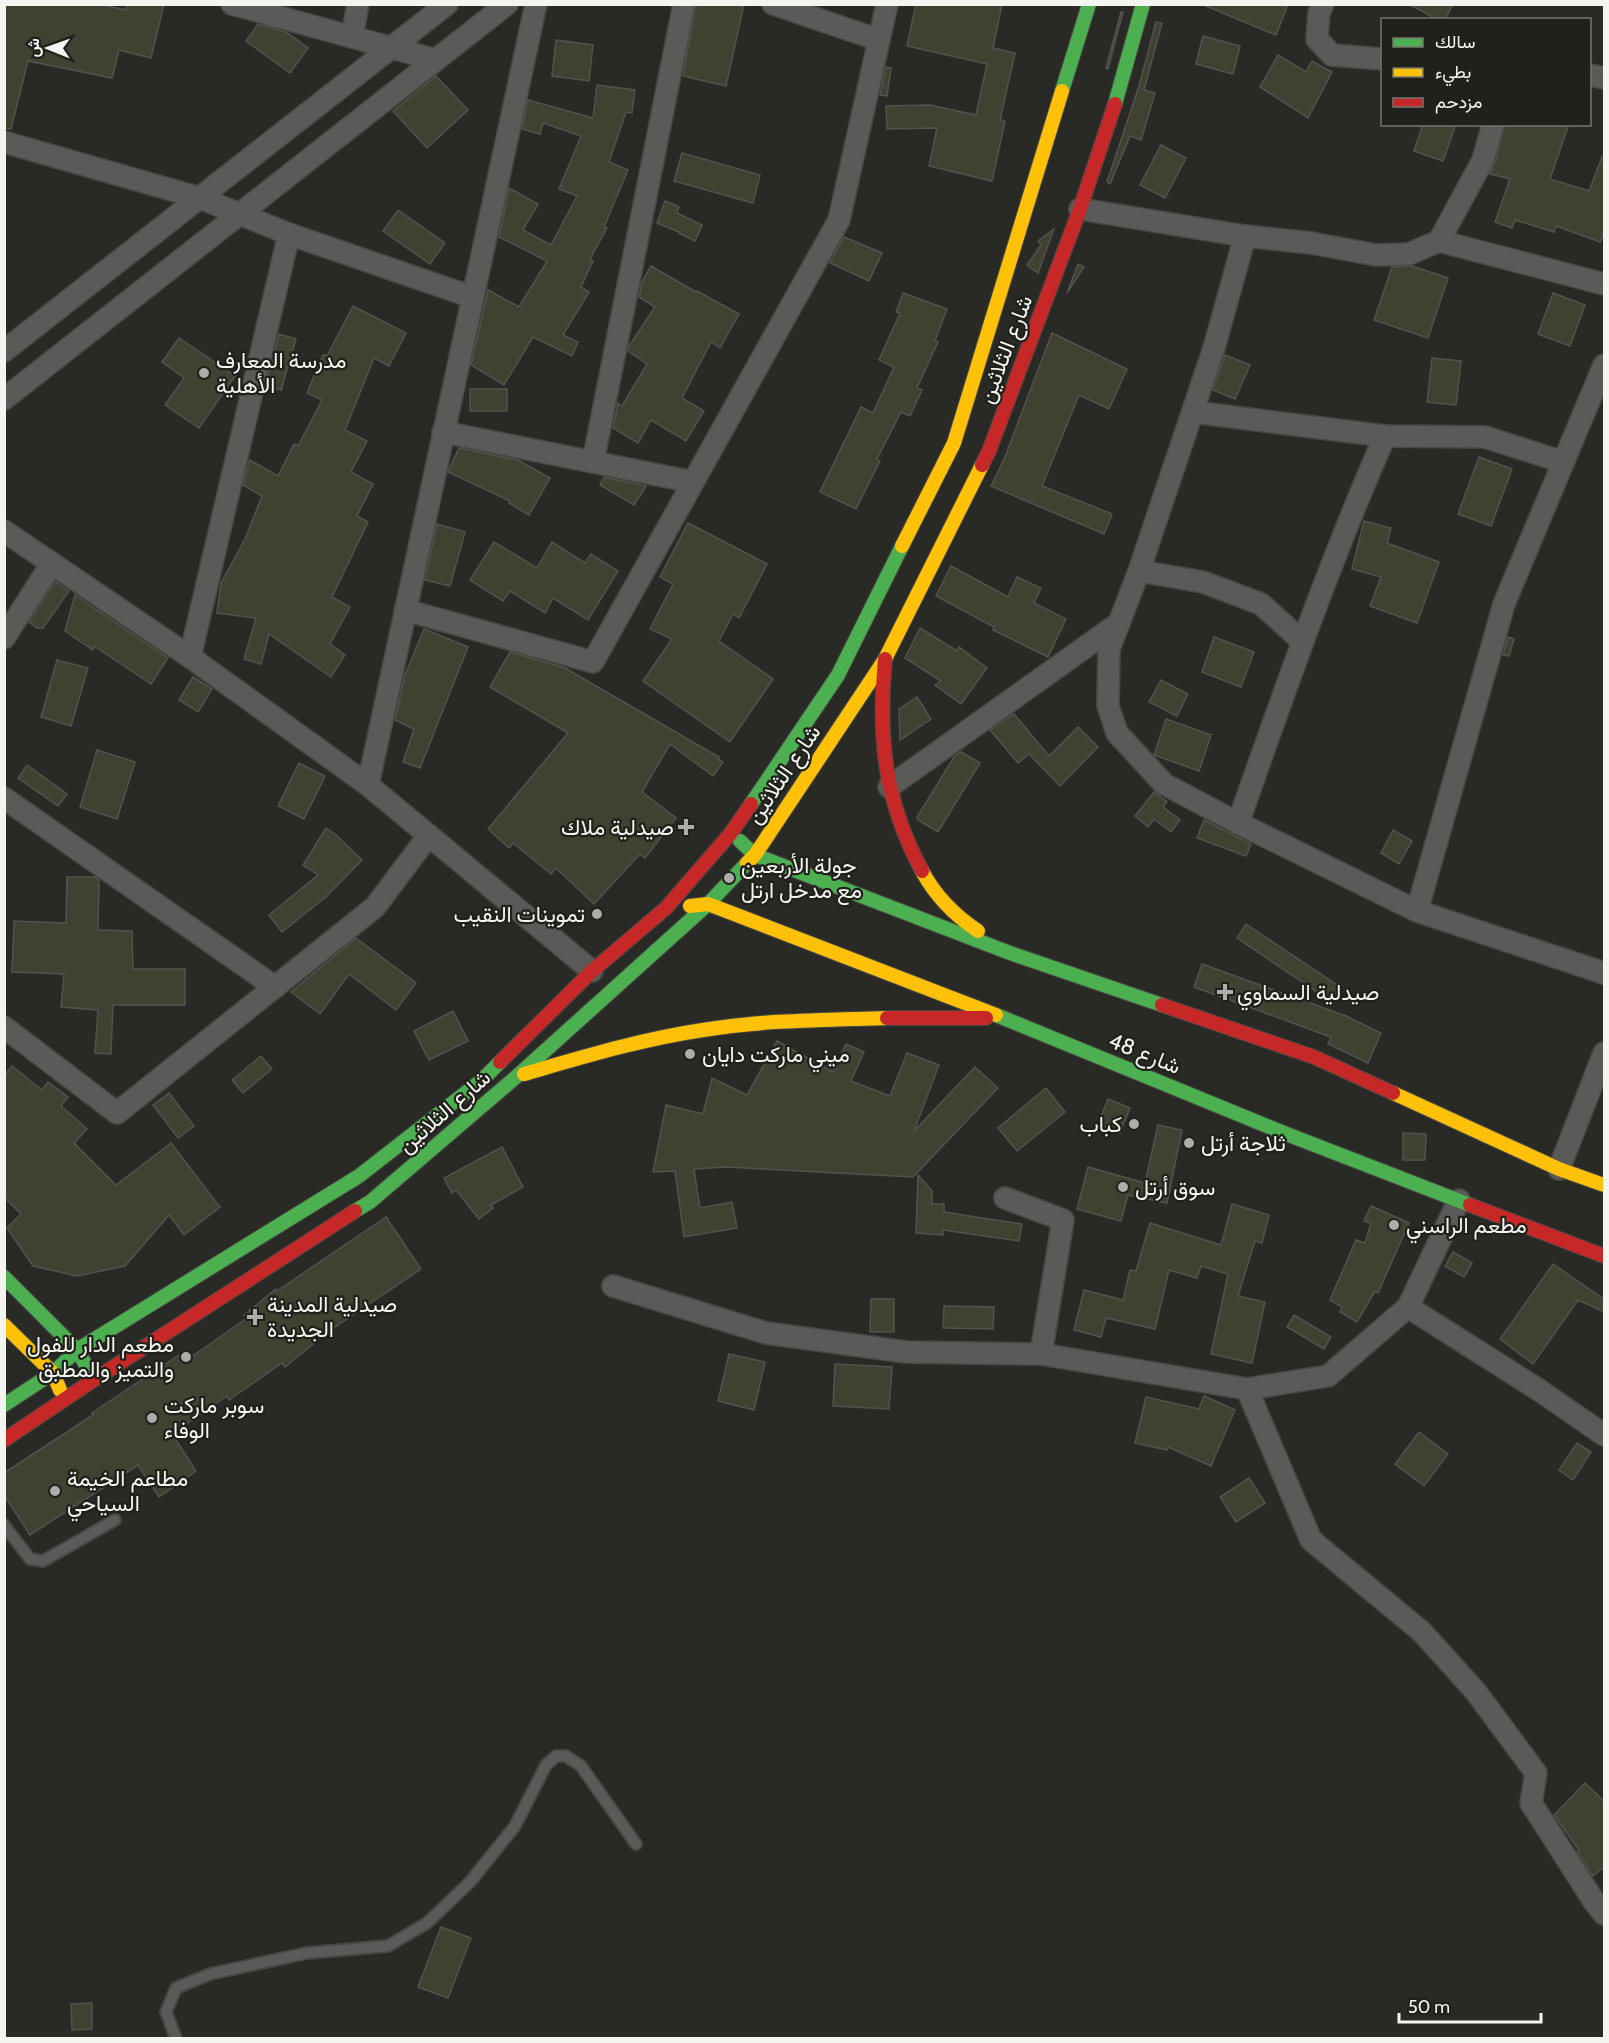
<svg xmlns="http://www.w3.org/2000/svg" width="1609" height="2043" viewBox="0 0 1609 2043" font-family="Cabin,Vazirmatn,sans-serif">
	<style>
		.building { fill: #404130; stroke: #52534f; stroke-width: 1.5 }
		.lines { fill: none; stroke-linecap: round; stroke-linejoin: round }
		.lane-casing { stroke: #474744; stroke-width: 14 }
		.street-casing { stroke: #474744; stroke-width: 24 }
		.fast-casing { stroke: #474744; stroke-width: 16 }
		.slow-casing { stroke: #474744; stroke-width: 16 }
		.jam-casing { stroke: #474744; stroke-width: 16 }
		.lane { stroke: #5a5b58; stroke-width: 10 }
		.street { stroke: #5a5b58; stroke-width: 21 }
		.fast { stroke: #4caf50; stroke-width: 14 }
		.slow { stroke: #ffc107; stroke-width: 14 }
		.jam { stroke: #c62828; stroke-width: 14 }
		.poi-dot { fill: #adaeaa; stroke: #20211b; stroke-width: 2 }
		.labels { text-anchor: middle; stroke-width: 4.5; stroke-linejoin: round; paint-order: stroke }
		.street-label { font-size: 22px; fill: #f4f5f1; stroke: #20211b }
		.poi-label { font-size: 22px; fill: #f4f5f1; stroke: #20211b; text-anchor: start }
	</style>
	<rect width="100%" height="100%" fill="#292a25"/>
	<g class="building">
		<path d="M4,4H98L126,10L127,4H164L151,58L119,50L112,78L28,61L11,129L4,128Z"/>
		<path d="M696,4H744L726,86L683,76Z"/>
		<path d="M916,4H1002L993,48L1015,53L1000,120L1005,121L992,181L929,166L937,128L887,129L886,106L930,105L976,115L987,64L907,46Z"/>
		<path d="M1201,4H1288L1276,35Z"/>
		<path d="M1409,4H1453L1445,20H1438Z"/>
		<path d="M1121,12H1123L1108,69L1106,68Z"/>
		<path d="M1156,22L1162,23L1144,90L1155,93L1141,140L1130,136L1110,184L1107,182L1139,86Z"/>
		<path d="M258,24L286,32L308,48L290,73L246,41Z"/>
		<path d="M1203,36L1240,46L1233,74L1196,64Z"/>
		<path d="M556,40L593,45L589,81L552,76Z"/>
		<path d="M1278,55L1306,72L1312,61L1332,72L1308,118L1260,87Z"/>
		<path d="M886,67L891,68L887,96L880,95Z"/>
		<path d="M436,76L468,110L427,148L393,111Z"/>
		<path d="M597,85L635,90L632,113L626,112L609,162L628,170L604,227L607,228L590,259L593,261L581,287L589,292L563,335L578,342L572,356L533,337L504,385L471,365L488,290L519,307L547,261L499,237L509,188L538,204L523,230L551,245L577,196L559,189L581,136L543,123L540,134L522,129L528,100L593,118Z"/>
		<path d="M1423,124H1456L1443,161L1414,151Z"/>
		<path d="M1505,124H1569L1550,179L1589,191L1602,157L1605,158V230L1600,242L1556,226L1554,232L1515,220L1512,228L1495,222L1510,179L1490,174L1495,163Z"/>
		<path d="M1161,145L1186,158L1165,198L1140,185Z"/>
		<path d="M682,153L760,175L753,203L674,181Z"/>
		<path d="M665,201L679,207L677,213L702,225L695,241L679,233V232L657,223Z"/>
		<path d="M398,210L445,243L430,264L383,231Z"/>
		<path d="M1054,229L1038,273L1027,265L1041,245L1038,241Z"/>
		<path d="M844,237L882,253L869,281L830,263Z"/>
		<path d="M1078,264L1084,267L1067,293Z"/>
		<path d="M651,266L696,292L697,291L739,314L720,348L711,342L682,398L704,411L686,441L651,420L638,443L613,428L618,403L622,406L647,364L628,351L629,346L655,307L639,297L642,282Z"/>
		<path d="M1412,266L1448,278L1428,338L1374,320L1392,267Z"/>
		<path d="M903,293L947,309L935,341L938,342L917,388L922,390L910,416L901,412L877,459L880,461L856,509L820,492L861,407L873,413L894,367L879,360L900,313L896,312Z"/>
		<path d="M1553,293L1585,305L1570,346L1538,334Z"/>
		<path d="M353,306L406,333L389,366L374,358L345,430L367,441L351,472L373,484L357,516L368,522L332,597L350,607L330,644L345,655L331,677L269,634L261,664L244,659L256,618L217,613L221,583L245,539L262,496L243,485L249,462L250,460L278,476L294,444L298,446L322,400L307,393L323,355L327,356Z"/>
		<path d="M1052,333L1127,369L1109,409L1079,395L1042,486L1112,514L1104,534L991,486L1005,457Z"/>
		<path d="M279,334L296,339L281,390L266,386Z"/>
		<path d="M179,338L235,376L199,428L165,405L184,378L162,362Z"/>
		<path d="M1225,355L1250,365L1235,399L1213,390Z"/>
		<path d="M1432,358L1461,361L1456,405L1427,402Z"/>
		<rect x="470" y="389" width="37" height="22"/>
		<path d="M459,448L518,460L550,478L529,515L509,503L510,501L448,472Z"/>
		<path d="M1479,457L1512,469L1491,526L1458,514Z"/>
		<path d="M604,477L646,486L634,505L600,485Z"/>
		<path d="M1364,521L1391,528L1387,543L1439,562L1417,623L1370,606L1381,577L1352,569Z"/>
		<path d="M688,523L767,564L739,618L733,614L719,641L773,679L730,742L643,681L672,639L650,629L673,584L660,577Z"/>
		<path d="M437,524L465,532L450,586L425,580Z"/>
		<path d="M494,542L537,568L552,542L585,563L591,554L618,571L588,620L553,598L545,613L510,591L503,601L470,580Z"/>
		<path d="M951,566L1008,597L1017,577L1041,588L1034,603L1066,619L1048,657L993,630L994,627L936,596Z"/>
		<path d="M55,581L69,591L43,628H37L29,622Z"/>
		<path d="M75,595L168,658L151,684L94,646L93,650L65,631Z"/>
		<path d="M920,628L957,651L959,647L987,668L961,704L935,685L941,681L905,658Z"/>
		<path d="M424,629L468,647L420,768L403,762L414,729L395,720L405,675Z"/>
		<path d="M1214,637L1254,652L1241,687L1202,672Z"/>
		<path d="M1508,637L1514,639L1509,656L1503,655Z"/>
		<path d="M510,652L565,668L719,757L718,759L723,762L713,776L670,744L642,792L676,818L645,858L640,854L594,904L556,868L551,874L513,843L509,848L488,829L568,733L490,687Z"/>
		<path d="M57,660L88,668L71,726L41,717Z"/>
		<path d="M193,677L212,689L198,712L179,700Z"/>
		<path d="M1161,680L1188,694L1177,716L1149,702Z"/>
		<path d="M917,697L931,719L900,740L899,709Z"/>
		<path d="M1014,714L1049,756L1078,727L1098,747L1060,786L1029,754L1018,763L990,730Z"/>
		<path d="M1166,719L1211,735L1199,771L1154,755Z"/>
		<path d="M97,750L135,762L117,819L80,807Z"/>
		<path d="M961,752L980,763L938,832L918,820L917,817L954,757Z"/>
		<path d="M299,763L325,776L304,819L278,806Z"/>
		<path d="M27,765L67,794L58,806L18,778Z"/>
		<path d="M1154,792L1167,802L1163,807L1180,820L1171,832L1154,819L1148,827L1135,816Z"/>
		<path d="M1204,820L1251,844L1246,856L1197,838Z"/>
		<path d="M326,828L335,834L362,860L327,896L282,932L269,915L318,875L303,865Z"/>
		<path d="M1393,830L1412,841L1399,864L1381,853Z"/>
		<path d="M67,877H95L99,880L98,930L132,931L133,969H185V1005H113L111,1054L95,1053L98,1010L61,1007L64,974L12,972L14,921L66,923Z"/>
		<path d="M1246,924L1340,987L1330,1001L1237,938Z"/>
		<path d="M356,938L416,983L396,1010L349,974L320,1014L291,992Z"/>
		<path d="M1202,964L1346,1016L1381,1033L1368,1063L1328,1044L1331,1037L1194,987Z"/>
		<path d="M453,1011L468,1041L429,1060L414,1031Z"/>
		<path d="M777,1041L833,1072L846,1044L864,1052L851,1081L890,1096L907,1053L939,1065L914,1131L975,1067L998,1088L913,1177L726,1167L694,1169L700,1208L732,1202L737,1228L684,1237L675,1171L653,1172L666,1105L703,1114L712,1078L747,1095Z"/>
		<path d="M261,1056L272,1069L243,1093L232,1080Z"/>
		<path d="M12,1066L42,1090L48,1082L68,1097L61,1106L87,1129L74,1143L116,1185L171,1143L220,1207L184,1235L169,1215L125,1266L77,1276L33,1266L7,1228L21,1214L4,1197V1076Z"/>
		<path d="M1046,1088L1065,1112L1017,1151L998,1128Z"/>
		<path d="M169,1093L194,1126L178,1138L153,1105Z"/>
		<path d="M1108,1099L1130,1108L1120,1133L1098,1124Z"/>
		<path d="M1158,1125L1182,1130L1167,1203L1128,1195L1121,1221L1077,1209L1088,1167L1145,1183Z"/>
		<path d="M1403,1133L1426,1134L1425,1160H1403Z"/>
		<path d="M502,1147L523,1187L491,1205L493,1208L479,1219L456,1190L452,1193L444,1178Z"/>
		<path d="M918,1175L932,1191V1204H944V1212L1022,1224L1019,1241L943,1230V1235L916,1233Z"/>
		<path d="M1232,1204L1269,1215L1262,1243L1255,1241L1238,1296L1265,1302L1252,1363L1211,1354L1228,1274L1201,1266L1197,1278L1169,1270L1155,1329L1106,1318L1101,1337L1074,1330L1084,1290L1123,1300L1130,1270L1136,1271L1150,1223L1221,1245Z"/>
		<path d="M1371,1206L1409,1223L1378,1293L1375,1291L1357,1322L1340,1312L1342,1307L1330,1300L1356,1240L1365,1243L1371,1223L1364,1221Z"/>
		<path d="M386,1217L421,1269L316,1340L317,1341L285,1367L282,1363L229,1400L227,1396L172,1434L196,1471L159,1497L138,1465L30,1535L4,1495V1473L93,1415L92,1413L179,1355L184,1362L247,1318L244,1315L276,1289L277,1291Z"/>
		<path d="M1453,1252L1472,1263L1464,1277L1445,1266Z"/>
		<path d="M1553,1264L1605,1300V1312L1578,1300L1533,1364L1500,1339Z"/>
		<path d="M871,1299H894V1332H870Z"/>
		<path d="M944,1306L994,1307L993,1329L943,1328Z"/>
		<path d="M1294,1315L1331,1337L1324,1349L1287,1327Z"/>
		<path d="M729,1354L765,1362L754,1410L718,1401Z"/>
		<path d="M835,1364L892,1367L889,1409L833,1406Z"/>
		<path d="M1204,1396L1235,1410L1211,1466L1168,1447L1167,1450L1135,1443L1146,1397L1199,1409Z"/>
		<path d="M1419,1432L1448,1454L1424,1486L1395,1464Z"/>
		<path d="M1577,1443L1591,1452L1573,1480L1559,1470Z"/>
		<path d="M1249,1478L1265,1503L1236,1522L1220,1497Z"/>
		<path d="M1585,1783L1605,1802V1866L1593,1876L1577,1852L1579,1850L1554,1815Z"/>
		<path d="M441,1927L471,1938L448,1998L418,1987Z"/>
		<path d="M92,2003V2029L72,2030L71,2004Z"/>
	</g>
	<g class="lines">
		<g class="lane-casing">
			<g id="lane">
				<path d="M4,1525L30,1559L43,1561L115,1520"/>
				<path d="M176,2038L166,2012L176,1988L210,1974L307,1953L388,1946L427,1923L470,1882L515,1826L546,1765L556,1756H566L581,1766L636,1844"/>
			</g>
		</g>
		<g class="street-casing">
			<g id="street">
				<path d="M232,4L436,60"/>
				<path d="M773,4L879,40"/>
				<path d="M1323,4L1319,13L1317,39L1332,55L1382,59"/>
				<path d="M352,37L358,4"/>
				<path d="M1590,75L1604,78"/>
				<path d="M4,142L200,198L289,234L472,297"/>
				<path d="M1080,209L1245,236L1311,243L1376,255L1409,254L1439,241L1483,160L1493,124"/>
				<path d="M1245,236L1214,348L1139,571L1109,649L1108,706L1117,733L1164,784L1238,823L1417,911L1604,973"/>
				<path d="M1439,241L1604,284"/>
				<path d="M4,351L447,4"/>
				<path d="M4,399L507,4"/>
				<path d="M1193,412L1385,436L1485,437L1563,462"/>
				<path d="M443,432L693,482"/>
				<path d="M593,462L684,4"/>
				<path d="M4,531L190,657L368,785L592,971"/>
				<path d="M1139,571L1203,582L1261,604L1302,641"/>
				<path d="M405,610L593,662L839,220L887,4"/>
				<path d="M4,638L52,563"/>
				<path d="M190,657L289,234"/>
				<path d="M368,785L536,4"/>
				<path d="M889,787L1119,623"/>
				<path d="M4,798L275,987"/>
				<path d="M1238,823C1284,693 1329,563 1385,436"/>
				<path d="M1417,911L1504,604L1604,365"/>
				<path d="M4,1027L117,1113L375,907L429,835"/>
				<path d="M1559,1169L1604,1053"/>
				<path d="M1005,1198L1063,1220L1041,1354"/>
				<path d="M613,1286L766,1333L906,1352L1041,1354L1247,1389L1328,1376L1408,1307L1459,1200"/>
				<path d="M1408,1307L1539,1390L1604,1435"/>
				<path d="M1247,1389L1311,1540L1422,1632L1476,1692L1536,1773L1531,1803L1595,1903L1604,1914"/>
			</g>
		</g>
		<g class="fast-casing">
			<g id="fast">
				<path d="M1062,91L1089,4"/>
				<path d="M1115,104L1143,4"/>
				<path d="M751,804L838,675L902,546"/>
				<path d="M740,841L755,855L1010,953L1162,1005"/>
				<path d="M996,1015L1289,1135L1470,1205"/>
				<path d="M355,1211L370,1202L516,1077L708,904L747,863"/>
				<path d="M4,1277L77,1350L87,1367"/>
				<path d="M4,1405L53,1373L77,1350L359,1176L482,1080L500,1062"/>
			</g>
		</g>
		<g class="slow-casing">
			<g id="slow">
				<path d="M902,546L954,443L1062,91"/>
				<path d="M747,863L755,855L885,659L982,465"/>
				<path d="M922,871C936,897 954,915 978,931"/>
				<path d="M690,906L708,904L996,1015"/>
				<path d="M524,1074C583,1057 642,1039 703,1030C763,1020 825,1020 887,1018"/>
				<path d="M1393,1093L1559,1169L1604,1185"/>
				<path d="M4,1325L53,1373L60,1390"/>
			</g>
		</g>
		<g class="jam-casing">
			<g id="jam">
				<path d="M982,465L989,451L1080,209L1115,104"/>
				<path d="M885,659C878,738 884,800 922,871"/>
				<path d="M1162,1005L1314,1057L1393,1093"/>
				<path d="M887,1018H986"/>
				<path d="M500,1062L592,971L666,908L731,833L751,804"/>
				<path d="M1470,1205L1604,1256"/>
				<path d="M4,1440L95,1379L355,1211"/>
			</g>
		</g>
		<use href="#lane" class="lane"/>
		<use href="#street" class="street"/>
		<use href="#fast" class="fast"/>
		<use href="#slow" class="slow"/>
		<use href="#jam" class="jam"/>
	</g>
	<g class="poi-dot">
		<circle cx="204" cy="373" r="6"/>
		<path d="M683 818h6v6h6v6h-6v6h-6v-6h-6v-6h6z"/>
		<circle cx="729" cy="878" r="6"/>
		<circle cx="597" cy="914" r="6"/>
		<path d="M1222 983h6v6h6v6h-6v6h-6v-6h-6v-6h6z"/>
		<circle cx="690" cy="1054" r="6"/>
		<circle cx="1134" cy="1124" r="6"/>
		<circle cx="1189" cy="1143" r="6"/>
		<circle cx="1123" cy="1187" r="6"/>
		<circle cx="1394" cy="1225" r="6"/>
		<path d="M252 1308h6v6h6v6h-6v6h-6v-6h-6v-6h6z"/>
		<circle cx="186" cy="1357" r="6"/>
		<circle cx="152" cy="1418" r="6"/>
		<circle cx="55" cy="1491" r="6"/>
	</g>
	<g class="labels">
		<g class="street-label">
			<text transform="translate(1005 349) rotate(-69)" y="8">شارع الثلاثين</text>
			<text transform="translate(783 774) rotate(-56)" y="8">شارع الثلاثين</text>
			<text transform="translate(1145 1053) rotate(22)" y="8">شارع 48</text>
			<text transform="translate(444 1111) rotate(-41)" y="8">شارع الثلاثين</text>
		</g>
		<g class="poi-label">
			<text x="216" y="368">مدرسة المعارف<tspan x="216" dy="25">الأهلية</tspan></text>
			<text x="674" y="835" text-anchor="end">صيدلية ملاك</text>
			<text x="741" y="873">جولة الأربعين<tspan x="741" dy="25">مع مدخل ارتل</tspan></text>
			<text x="585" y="922" text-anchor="end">تموينات النقيب</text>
			<text x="1237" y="1000">صيدلية السماوي</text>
			<text x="702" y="1062">ميني ماركت دايان</text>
			<text x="1122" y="1132" text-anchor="end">كباب</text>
			<text x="1201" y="1151">ثلاجة أرتل</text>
			<text x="1135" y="1195">سوق أرتل</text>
			<text x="1406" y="1233">مطعم الراسني</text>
			<text x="267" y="1312">صيدلية المدينة<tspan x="267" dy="25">الجديدة</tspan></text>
			<text x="174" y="1352" text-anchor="end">مطعم الدار للفول<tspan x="174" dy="25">والتميز والمطبق</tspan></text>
			<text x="164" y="1413">سوبر ماركت<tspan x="164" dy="25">الوفاء</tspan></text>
			<text x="67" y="1486">مطاعم الخيمة<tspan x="67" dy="25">السياحي</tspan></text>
		</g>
	</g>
	<rect width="1609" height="2043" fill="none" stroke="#f4f5f1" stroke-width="12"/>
	<rect x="1381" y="18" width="210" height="108" fill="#20211b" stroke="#757671" stroke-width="1.5"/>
	<rect x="1393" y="38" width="30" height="9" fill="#4caf50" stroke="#757671" stroke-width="1.5"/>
	<text x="1435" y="48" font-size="18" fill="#f4f5f1">سالك</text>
	<rect x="1393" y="68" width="30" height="9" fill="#ffc107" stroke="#757671" stroke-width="1.5"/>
	<text x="1435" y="78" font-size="18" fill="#f4f5f1">بطيء</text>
	<rect x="1393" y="98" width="30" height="9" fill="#c62828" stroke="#757671" stroke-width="1.5"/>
	<text x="1435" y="108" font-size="18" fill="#f4f5f1">مزدحم</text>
	<g transform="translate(48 48) rotate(271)" stroke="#20211b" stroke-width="4.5" paint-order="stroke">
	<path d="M0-4.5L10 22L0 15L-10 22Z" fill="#f4f5f1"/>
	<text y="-9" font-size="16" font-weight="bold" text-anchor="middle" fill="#f4f5f1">ش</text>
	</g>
	<path d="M1399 2013v9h142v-9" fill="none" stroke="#f4f5f1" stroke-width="3"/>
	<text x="1408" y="2013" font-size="18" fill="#f4f5f1" stroke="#20211b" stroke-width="4.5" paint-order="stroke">50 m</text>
</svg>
